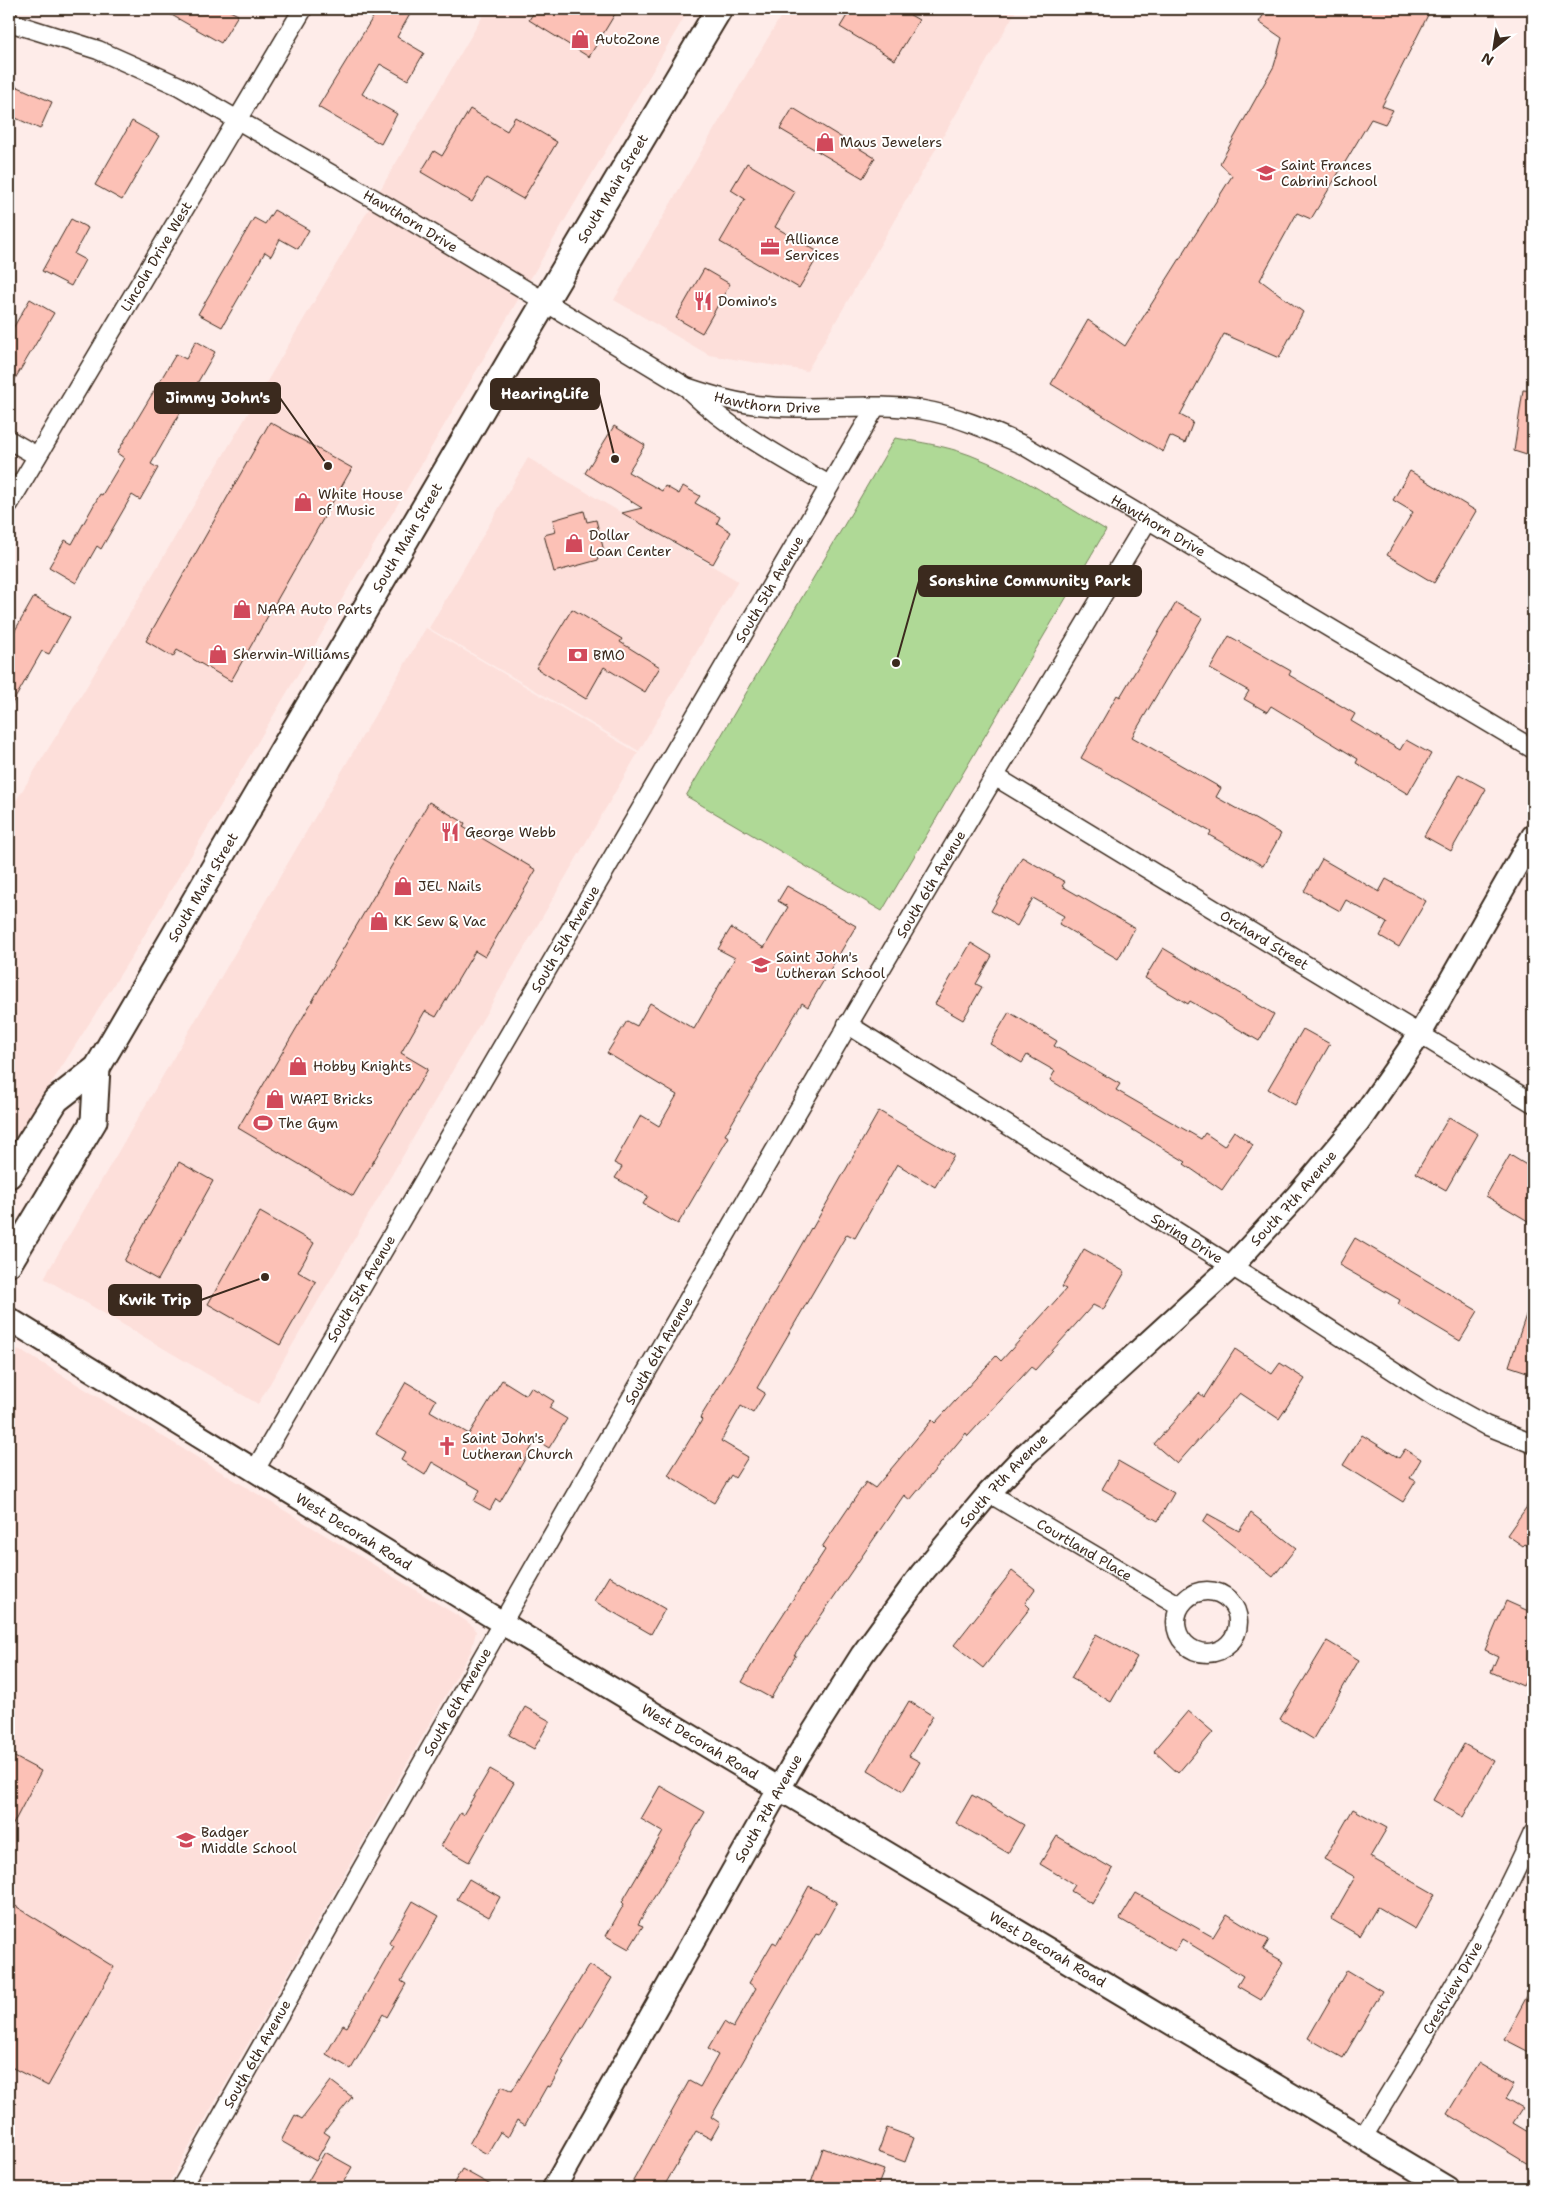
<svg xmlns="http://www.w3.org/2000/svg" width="1542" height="2197" viewBox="0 0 1542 2197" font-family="'Shantell Sans',sans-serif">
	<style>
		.built { fill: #fddfda }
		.green { fill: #afd996; stroke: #75825a }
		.building { fill: #fcc1b6; stroke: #3b2a1e }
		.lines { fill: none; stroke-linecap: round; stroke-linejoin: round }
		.minor-casing { stroke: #3b2a1e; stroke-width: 21 }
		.tertiary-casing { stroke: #3b2a1e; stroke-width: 26 }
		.secondary-casing { stroke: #3b2a1e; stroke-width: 29 }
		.minor { stroke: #fff; stroke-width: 18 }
		.tertiary { stroke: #fff; stroke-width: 22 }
		.secondary { stroke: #fff; stroke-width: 25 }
		.labels { text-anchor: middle; stroke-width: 4; stroke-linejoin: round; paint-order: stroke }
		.poi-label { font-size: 14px; fill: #3b2a1e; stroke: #fff; text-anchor: start }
		.street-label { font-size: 14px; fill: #3b2a1e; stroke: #fff }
		.leader { fill: none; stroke: #3b2a1e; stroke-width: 2 }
		.callout-dot { fill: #3b2a1e; stroke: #fff; stroke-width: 2 }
		.callout { fill: #3b2a1e; stroke: #3b2a1e; stroke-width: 2 }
		.callout-label { font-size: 15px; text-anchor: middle; font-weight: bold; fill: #fff }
	</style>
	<rect width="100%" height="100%" fill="#feece9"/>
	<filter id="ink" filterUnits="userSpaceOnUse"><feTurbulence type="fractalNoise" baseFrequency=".02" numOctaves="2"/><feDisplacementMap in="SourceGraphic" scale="10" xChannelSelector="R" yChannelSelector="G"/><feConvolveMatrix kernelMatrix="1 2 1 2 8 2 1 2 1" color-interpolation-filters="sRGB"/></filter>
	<g filter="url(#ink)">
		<g class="built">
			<path d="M487,9H689L135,951L9,1150V812L84,691Z"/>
			<path d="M785,9H1017L807,371L709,355L614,300Z"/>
			<path d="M528,458L738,581L639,751L429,628Z"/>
			<path d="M426,628L638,753L258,1404L44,1278Z"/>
			<path d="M9,1346L24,1352L463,1619L474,1627L476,1632L471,1651L166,2188H9Z"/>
		</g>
		<path class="green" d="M895,438C920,442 946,446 970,455C1018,473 1062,504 1106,530L882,911L686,796Z"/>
		<g class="building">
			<path d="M161,9H226L238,15L221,43Z"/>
			<path d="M378,9H413L397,37L424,53L408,80L380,64L362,94L397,114L381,144L318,107Z"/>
			<path d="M536,9H618L589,57L529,20Z"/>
			<path d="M851,9H900L919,20L895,60L840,27Z"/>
			<path d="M1267,9H1431L1382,106L1393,110L1385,124L1371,119L1311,219L1297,213L1260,280L1303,312L1279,358L1224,334L1180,415L1193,422L1185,443L1170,436L1163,452L1051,384L1088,320L1125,346L1232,176L1220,163L1274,66L1282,38L1259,22Z"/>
			<path d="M9,83L52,102L40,129L9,115Z"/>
			<path d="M793,108L875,158L863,178L780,129Z"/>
			<path d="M470,109L507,131L515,117L557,142L523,199L486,178L472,202L421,172L434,151L442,156Z"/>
			<path d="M132,121L159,136L122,200L95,185Z"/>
			<path d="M747,163L795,192L775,227L820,253L799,288L720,242L745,199L731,190Z"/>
			<path d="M274,210L309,230L298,249L280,239L271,256L265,252L222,327L198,314L254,218L265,224Z"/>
			<path d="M71,219L88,228L74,254L85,260L71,286L42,271Z"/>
			<path d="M704,269L730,284L702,333L676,318Z"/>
			<path d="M30,299L54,313L9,389V335Z"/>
			<path d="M196,341L215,352L151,464L158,468L140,500L132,495L101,549L97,546L76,583L49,567L65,540L72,544L100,494L102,495L124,458L117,453L176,354L186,359Z"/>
			<path d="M1523,390L1533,391V457L1514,451Z"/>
			<path d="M270,422L352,468L231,681L177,650L173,657L146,641Z"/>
			<path d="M614,426L645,445L628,472L662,491L665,486L679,494L683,486L700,496L695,503L720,517L717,523L731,532L713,564L622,513L642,508L585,473Z"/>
			<path d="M1410,471L1476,511L1434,583L1387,555L1413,512L1393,500Z"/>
			<path d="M584,511L587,522L596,520L604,551L596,553L598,560L554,572L544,535L556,532L553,520Z"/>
			<path d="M34,597L70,617L49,654L42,651L9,709V641Z"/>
			<path d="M1176,603L1202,618L1132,737L1221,788L1216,797L1281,834L1263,866L1209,835L1211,832L1081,758L1117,695L1120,697Z"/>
			<path d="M572,609L622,639L620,642L660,667L645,692L604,667L586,699L536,668Z"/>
			<path d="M1229,636L1291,671L1289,675L1355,714L1351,721L1400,750L1406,740L1431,754L1408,794L1356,763L1358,759L1271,706L1267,712L1244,699L1249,691L1210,669Z"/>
			<path d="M1459,774L1486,789L1451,851L1424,836Z"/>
			<path d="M429,802L465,823L463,827L536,870L485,957L475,951L436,1017L425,1011L401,1053L428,1069L353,1196L238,1128Z"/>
			<path d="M1022,857L1065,882L1062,886L1135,928L1118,959L1059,924L1064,916L1033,898L1017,926L991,911Z"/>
			<path d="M1322,859L1379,892L1386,879L1426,901L1399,947L1380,936L1387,923L1346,900L1340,911L1304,891Z"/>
			<path d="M787,886L856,926L808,1007L802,1003L725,1135L729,1137L678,1224L643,1204L648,1196L615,1178L622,1167L614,1163L641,1115L659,1126L677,1095L607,1053L627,1021L637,1026L650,1003L694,1029L735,958L718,949L731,928L764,948L788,907L778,901Z"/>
			<path d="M971,943L992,956L976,984L982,987L963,1020L935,1004Z"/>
			<path d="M1163,948L1274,1014L1259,1041L1190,1001L1188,1004L1145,978Z"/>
			<path d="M1009,1012L1057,1041L1054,1046L1120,1084L1116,1090L1201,1139L1205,1133L1224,1146L1234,1131L1253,1145L1222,1190L1184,1164L1186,1162L1050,1080L1055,1071L1027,1055L1022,1063L990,1044Z"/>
			<path d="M1303,1029L1330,1044L1295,1105L1268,1089Z"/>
			<path d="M879,1111L954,1155L935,1187L897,1164L855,1238L847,1234L757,1388L765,1393L753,1413L741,1406L721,1441L748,1457L735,1478L731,1475L714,1503L668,1475L702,1420L700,1418L735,1361L811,1228L812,1229Z"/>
			<path d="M1449,1117L1478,1134L1446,1190L1416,1173Z"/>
			<path d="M1510,1155L1533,1169V1224L1486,1196Z"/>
			<path d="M179,1162L213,1181L158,1280L124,1261Z"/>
			<path d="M260,1212L314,1243L298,1272L316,1282L280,1345L208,1304Z"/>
			<path d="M1355,1238L1478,1311L1460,1341L1398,1304L1400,1300L1339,1265Z"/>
			<path d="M1084,1249L1125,1272L1103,1310L1093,1305L1035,1370L1031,1367L968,1436L966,1433L910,1500L904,1495L794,1655H796L771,1698L742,1682L769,1636L825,1550L822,1547L866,1482L875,1488L932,1420L935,1423L996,1356L1001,1361L1066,1289L1062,1287Z"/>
			<path d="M1530,1303L1533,1304V1374L1509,1366Z"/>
			<path d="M1235,1349L1272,1374L1280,1363L1305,1379L1279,1419L1240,1393L1177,1464L1154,1444L1199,1393L1204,1397Z"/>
			<path d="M502,1380L526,1395L531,1387L554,1401L549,1408L567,1419L549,1448L536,1440L500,1502L496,1499L490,1510L474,1501L480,1490L432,1462L425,1475L401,1460L406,1452L376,1434L406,1382L436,1400L430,1411L469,1434Z"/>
			<path d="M1362,1435L1399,1458L1405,1449L1421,1459L1410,1478L1416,1481L1403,1502L1343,1465Z"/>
			<path d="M1118,1461L1174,1493L1158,1521L1102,1489Z"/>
			<path d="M1533,1498V1550L1525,1544L1523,1546L1507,1535Z"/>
			<path d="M1251,1513L1296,1548L1273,1577L1203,1522L1208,1514L1239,1531Z"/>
			<path d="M1012,1571L1035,1589L1025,1603L1030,1608L983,1668L954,1645Z"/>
			<path d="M609,1576L665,1609L651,1634L594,1601Z"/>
			<path d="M1506,1601L1533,1613V1663L1523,1686L1491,1672L1498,1656L1485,1650Z"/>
			<path d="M1096,1634L1137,1657L1111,1702L1071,1678Z"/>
			<path d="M1327,1641L1359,1660L1313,1739L1280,1719Z"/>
			<path d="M909,1701L933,1716L909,1756L920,1762L903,1791L868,1770Z"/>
			<path d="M525,1707L550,1721L534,1749L509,1735Z"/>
			<path d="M1188,1711L1213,1732L1178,1773L1154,1751Z"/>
			<path d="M1464,1744L1494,1761L1463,1817L1433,1800Z"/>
			<path d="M9,1754L41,1771L9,1832Z"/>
			<path d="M490,1769L514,1783L469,1862L441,1846L460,1813L463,1815Z"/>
			<path d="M660,1786L705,1812L638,1924L643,1926L629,1949L606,1936L624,1904L622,1902L663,1832L641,1819Z"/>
			<path d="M972,1795L1024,1825L1008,1853L956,1823Z"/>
			<path d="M1353,1809L1387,1828L1370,1857L1435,1894L1415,1929L1377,1907L1360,1936L1331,1919L1355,1877L1324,1859Z"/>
			<path d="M1057,1836L1113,1869L1092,1904L1071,1891L1075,1885L1040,1864Z"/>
			<path d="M469,1879L500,1897L489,1917L457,1899Z"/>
			<path d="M809,1886L837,1902L819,1935L816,1934L711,2117L720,2123L711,2139L696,2131L663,2188H629L689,2081L700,2087L718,2055L708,2049L724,2022L733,2028L756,1988L749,1983L773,1942L777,1944Z"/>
			<path d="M1136,1893L1213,1937L1227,1914L1269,1940L1263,1950L1284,1962L1261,2000L1237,1986L1243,1976L1182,1939L1175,1951L1120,1919Z"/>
			<path d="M413,1901L439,1916L401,1981L406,1984L387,2017L383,2014L351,2069L326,2054L343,2025L347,2027L394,1946L389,1943Z"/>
			<path d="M9,1902L114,1967L48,2086L9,2066Z"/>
			<path d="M589,1965L612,1978L562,2061L564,2062L550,2087L547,2086L525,2125L517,2120L508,2137L500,2132L487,2154L469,2144L502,2086L512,2091Z"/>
			<path d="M1347,1970L1382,1991L1343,2058L1308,2038Z"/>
			<path d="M1533,1985V2054L1504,2039Z"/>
			<path d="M1478,2063L1514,2084L1505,2099L1522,2109L1513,2123L1533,2135V2166L1447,2114Z"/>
			<path d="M331,2081L352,2097L324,2132L330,2136L316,2161L281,2141L295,2115L302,2119Z"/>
			<path d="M887,2128L914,2138L905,2162L878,2152Z"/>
			<path d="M823,2148L884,2170L877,2188H825L811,2183Z"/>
			<path d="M325,2152L352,2167L340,2188H304Z"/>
			<path d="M462,2169L496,2188H451Z"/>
		</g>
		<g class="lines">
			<g class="minor-casing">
				<g id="minor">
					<path id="s1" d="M9,22L98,50L179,86L388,207L686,387C713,396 739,404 767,406C819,411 872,402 923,410C959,416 991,431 1023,445L1533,749"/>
					<path d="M690,391C730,430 781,457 829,485"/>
					<path d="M9,440L37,456"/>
					<path id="s2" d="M9,504L303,9"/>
					<path id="s3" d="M996,777L1533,1103"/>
					<path id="s4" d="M847,1024L1260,1284L1434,1397L1485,1425L1533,1444"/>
					<path id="s5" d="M255,1470L875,408"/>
					<path id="s6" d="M989,1493L1180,1606"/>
					<circle cx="1207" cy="1622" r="31"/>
					<path id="s7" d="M1363,2137C1423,2038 1486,1939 1533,1833"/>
					<path id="s8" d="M181,2188C497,1629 816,1071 1147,521"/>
				</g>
			</g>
			<g class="tertiary-casing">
				<g id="tertiary">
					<path id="s9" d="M9,1319L527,1638L1447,2188"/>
					<path id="s10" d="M554,2188L796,1759L862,1655L922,1573L989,1493L1026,1454L1232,1266L1296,1197L1358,1123L1420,1034L1533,836"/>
				</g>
			</g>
			<g class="secondary-casing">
				<g id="secondary">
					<path id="s11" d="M9,1175L56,1100L97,1068L530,327L719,9"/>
					<path d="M9,1263L94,1121L97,1068"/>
				</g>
			</g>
			<use href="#minor" class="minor"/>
			<use href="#tertiary" class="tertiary"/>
			<use href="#secondary" class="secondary"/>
		</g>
	</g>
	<defs>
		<g id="shop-bare" transform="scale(1.5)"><path d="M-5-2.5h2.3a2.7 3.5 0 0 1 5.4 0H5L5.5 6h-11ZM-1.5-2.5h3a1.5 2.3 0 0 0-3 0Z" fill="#d1495b" stroke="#fff" stroke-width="2.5" paint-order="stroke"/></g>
		<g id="school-bare" transform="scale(1.5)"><path d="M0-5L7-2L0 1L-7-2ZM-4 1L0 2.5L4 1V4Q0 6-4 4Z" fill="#d1495b" stroke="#fff" stroke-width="2.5" paint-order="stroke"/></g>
		<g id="office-bare" transform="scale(1.5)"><path d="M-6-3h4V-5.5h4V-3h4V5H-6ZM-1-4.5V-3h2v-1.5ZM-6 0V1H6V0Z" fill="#d1495b" stroke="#fff" stroke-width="2.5" paint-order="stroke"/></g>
		<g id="restaurant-bare" transform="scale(1.5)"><path d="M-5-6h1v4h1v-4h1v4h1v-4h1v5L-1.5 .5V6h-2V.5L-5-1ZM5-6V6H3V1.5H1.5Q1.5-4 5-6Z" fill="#d1495b" stroke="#fff" stroke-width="2.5" paint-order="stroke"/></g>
		<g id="bank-bare" transform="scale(1.5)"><path d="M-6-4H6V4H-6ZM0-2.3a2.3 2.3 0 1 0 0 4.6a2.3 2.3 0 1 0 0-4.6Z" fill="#d1495b" stroke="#fff" stroke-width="2.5" paint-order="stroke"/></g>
		<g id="stadium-bare" transform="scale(1.5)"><path d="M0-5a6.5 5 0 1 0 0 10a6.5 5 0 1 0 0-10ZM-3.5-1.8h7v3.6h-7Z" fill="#d1495b" stroke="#fff" stroke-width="2.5" paint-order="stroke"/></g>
		<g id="church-bare" transform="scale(1.5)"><path d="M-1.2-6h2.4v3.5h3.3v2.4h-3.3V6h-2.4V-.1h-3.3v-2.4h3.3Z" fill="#d1495b" stroke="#fff" stroke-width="2.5" paint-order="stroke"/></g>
	</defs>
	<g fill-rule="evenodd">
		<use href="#shop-bare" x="580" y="39"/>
		<use href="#shop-bare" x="825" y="142"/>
		<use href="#school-bare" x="1266" y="173"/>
		<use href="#office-bare" x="770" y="247"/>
		<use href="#restaurant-bare" x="703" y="301"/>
		<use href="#shop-bare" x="303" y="502"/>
		<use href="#shop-bare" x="574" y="543"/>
		<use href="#shop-bare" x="242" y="609"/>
		<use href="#shop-bare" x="218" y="654"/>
		<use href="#bank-bare" x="578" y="655"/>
		<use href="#restaurant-bare" x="450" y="832"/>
		<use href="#shop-bare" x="403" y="886"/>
		<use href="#shop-bare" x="379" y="921"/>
		<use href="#school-bare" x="761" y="965"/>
		<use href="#shop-bare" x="298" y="1066"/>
		<use href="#shop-bare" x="275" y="1099"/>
		<use href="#stadium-bare" x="263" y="1123"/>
		<use href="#church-bare" x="447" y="1446"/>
		<use href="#school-bare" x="186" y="1840"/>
	</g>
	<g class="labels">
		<g class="poi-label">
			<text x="595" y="44">AutoZone</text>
			<text x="840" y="147">Maus Jewelers</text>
			<text x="1281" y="170">Saint Frances<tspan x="1281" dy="16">Cabrini School</tspan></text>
			<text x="785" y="244">Alliance<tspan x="785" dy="16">Services</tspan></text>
			<text x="718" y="306">Domino's</text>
			<text x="318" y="499">White House<tspan x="318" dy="16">of Music</tspan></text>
			<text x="589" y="540">Dollar<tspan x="589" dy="16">Loan Center</tspan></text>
			<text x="257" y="614">NAPA Auto Parts</text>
			<text x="233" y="659">Sherwin-Williams</text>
			<text x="593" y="660">BMO</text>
			<text x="465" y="837">George Webb</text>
			<text x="418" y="891">JEL Nails</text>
			<text x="394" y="926">KK Sew &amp; Vac</text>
			<text x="776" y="962">Saint John's<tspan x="776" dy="16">Lutheran School</tspan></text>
			<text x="313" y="1071">Hobby Knights</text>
			<text x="290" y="1104">WAPI Bricks</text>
			<text x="278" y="1128">The Gym</text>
			<text x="462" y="1443">Saint John's<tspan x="462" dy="16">Lutheran Church</tspan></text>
			<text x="201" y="1837">Badger<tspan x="201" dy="16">Middle School</tspan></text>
		</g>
		<g class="street-label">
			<text dy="5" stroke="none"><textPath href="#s11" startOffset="1160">South Main Street</textPath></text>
			<text dy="5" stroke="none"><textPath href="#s1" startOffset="450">Hawthorn Drive</textPath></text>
			<text dy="5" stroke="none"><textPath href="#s2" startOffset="288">Lincoln Drive West</textPath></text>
			<text dy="5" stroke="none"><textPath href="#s1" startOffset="855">Hawthorn Drive</textPath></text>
			<text dy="5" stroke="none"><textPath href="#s1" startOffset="1275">Hawthorn Drive</textPath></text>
			<text dy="5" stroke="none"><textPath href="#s11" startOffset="755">South Main Street</textPath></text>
			<text dy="5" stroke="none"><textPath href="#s5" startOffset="1020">South 5th Avenue</textPath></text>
			<text dy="5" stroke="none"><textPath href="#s8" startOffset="1504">South 6th Avenue</textPath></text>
			<text dy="5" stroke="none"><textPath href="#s11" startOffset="350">South Main Street</textPath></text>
			<text dy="5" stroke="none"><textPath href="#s5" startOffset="615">South 5th Avenue</textPath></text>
			<text dy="5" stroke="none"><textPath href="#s3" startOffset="314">Orchard Street</textPath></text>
			<text dy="5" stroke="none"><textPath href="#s10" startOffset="1246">South 7th Avenue</textPath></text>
			<text dy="5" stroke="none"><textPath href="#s4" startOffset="402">Spring Drive</textPath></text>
			<text dy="5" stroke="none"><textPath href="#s5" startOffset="210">South 5th Avenue</textPath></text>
			<text dy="5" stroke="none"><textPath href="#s8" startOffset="964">South 6th Avenue</textPath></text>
			<text dy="5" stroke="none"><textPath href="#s10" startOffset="841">South 7th Avenue</textPath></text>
			<text dy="5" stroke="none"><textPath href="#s9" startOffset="405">West Decorah Road</textPath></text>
			<text dy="5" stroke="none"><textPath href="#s6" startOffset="111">Courtland Place</textPath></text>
			<text dy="5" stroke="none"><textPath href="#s8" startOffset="559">South 6th Avenue</textPath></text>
			<text dy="5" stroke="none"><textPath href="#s9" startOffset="810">West Decorah Road</textPath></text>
			<text dy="5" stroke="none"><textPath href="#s10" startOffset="436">South 7th Avenue</textPath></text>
			<text dy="5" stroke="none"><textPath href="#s9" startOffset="1215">West Decorah Road</textPath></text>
			<text dy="5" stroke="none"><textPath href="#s7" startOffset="174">Crestview Drive</textPath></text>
			<text dy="5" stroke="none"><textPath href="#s8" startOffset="154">South 6th Avenue</textPath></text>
		</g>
	</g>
	<path class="leader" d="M615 459L599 394M328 466L280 398M896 663L919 581M265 1277L201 1300"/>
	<g class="callout-dot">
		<circle cx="615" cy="459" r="5"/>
		<circle cx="328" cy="466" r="5"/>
		<circle cx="896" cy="663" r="5"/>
		<circle cx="265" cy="1277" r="5"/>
	</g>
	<g class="callout">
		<rect x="491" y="379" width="108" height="30" rx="5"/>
		<rect x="155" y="383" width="125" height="30" rx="5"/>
		<rect x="919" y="566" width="222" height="30" rx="5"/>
		<rect x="109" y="1285" width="92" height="30" rx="5"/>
	</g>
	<g class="callout-label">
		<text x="545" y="399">HearingLife</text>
		<text x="218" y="403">Jimmy John's</text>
		<text x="1030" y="586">Sonshine Community Park</text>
		<text x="155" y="1305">Kwik Trip</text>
	</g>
	<rect width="1542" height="2197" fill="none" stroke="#fff" stroke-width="30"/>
	<rect x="15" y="15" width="1512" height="2167" fill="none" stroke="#3b2a1e" stroke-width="2" filter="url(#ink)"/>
	<g transform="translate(1494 48) rotate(210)" stroke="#ffffff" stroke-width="4" paint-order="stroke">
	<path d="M0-4L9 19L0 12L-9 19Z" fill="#3b2a1e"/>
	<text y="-8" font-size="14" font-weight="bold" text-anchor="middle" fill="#3b2a1e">N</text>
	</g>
</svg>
